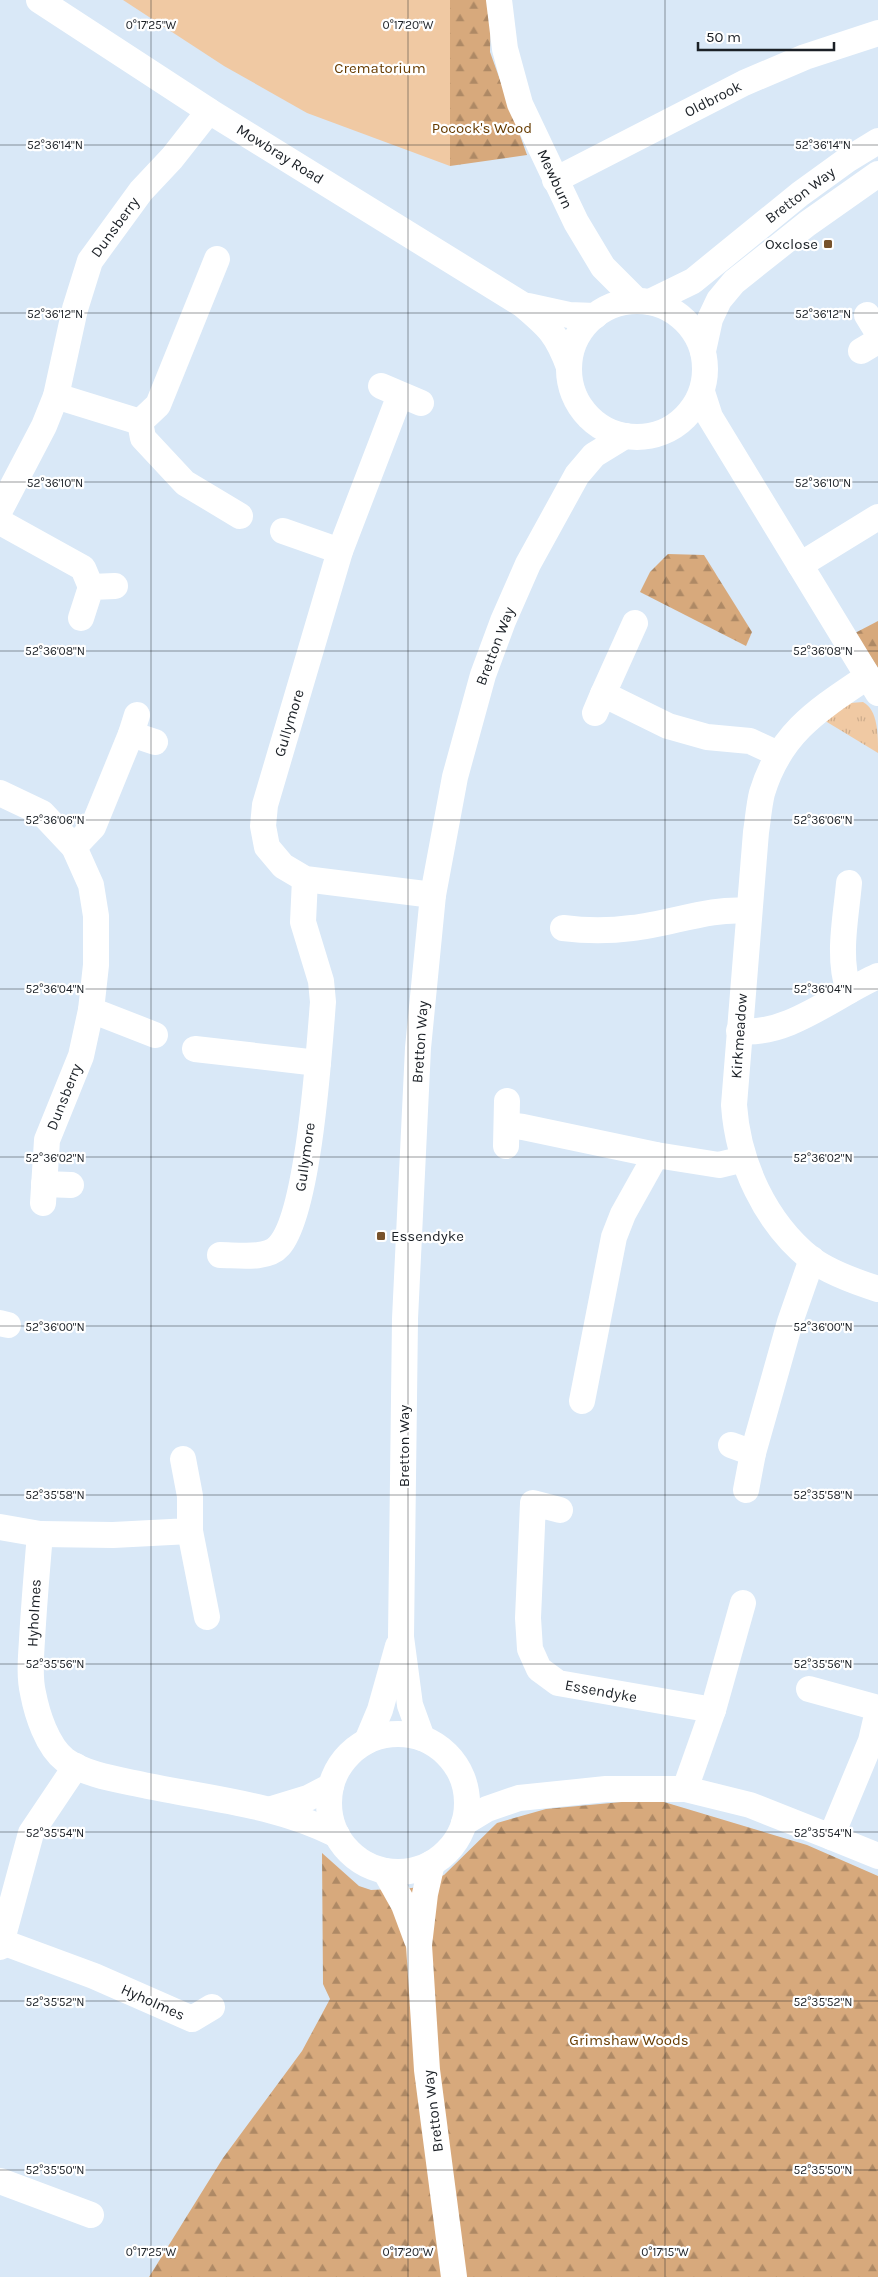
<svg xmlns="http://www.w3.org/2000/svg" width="878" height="2277" viewBox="0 0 878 2277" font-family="Karla,sans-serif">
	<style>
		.grass { fill: url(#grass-tufts) }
		.forest { fill: url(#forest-firs) }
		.green { fill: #f0c9a3 }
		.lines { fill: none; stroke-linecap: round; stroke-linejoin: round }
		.minor { stroke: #fff; stroke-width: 26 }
		.ticks { fill: none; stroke: #1b2026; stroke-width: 1; stroke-opacity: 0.45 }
		.poi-dot { fill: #76522c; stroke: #fff; stroke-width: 2 }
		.labels { text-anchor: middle; stroke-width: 4.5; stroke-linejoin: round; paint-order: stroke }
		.park-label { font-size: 15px; fill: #673c02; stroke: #fff }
		.street-label { font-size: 15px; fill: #1b2026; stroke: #fff }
		.poi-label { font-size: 15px; fill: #1b2026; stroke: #fff; text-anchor: end }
		.ticks-label { font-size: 12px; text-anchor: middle; fill: #1b2026; stroke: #fff; stroke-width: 4.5; stroke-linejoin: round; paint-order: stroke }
	</style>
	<defs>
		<pattern id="grass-tufts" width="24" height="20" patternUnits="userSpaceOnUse" patternTransform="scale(1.25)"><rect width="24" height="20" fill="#f0c9a3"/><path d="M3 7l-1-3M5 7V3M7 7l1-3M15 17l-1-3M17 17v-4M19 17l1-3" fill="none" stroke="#cdac8c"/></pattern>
		<pattern id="forest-firs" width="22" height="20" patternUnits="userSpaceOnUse" patternTransform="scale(1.25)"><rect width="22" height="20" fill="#d7a97c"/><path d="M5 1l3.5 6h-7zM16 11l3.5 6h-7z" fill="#ae8965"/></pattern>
	</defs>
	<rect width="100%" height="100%" fill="#d9e8f7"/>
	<path class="grass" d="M863,702C878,710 878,734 878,753L822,719L850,703Z"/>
	<g class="forest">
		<path d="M450,0H491L490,52L527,155L450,166Z"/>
		<path d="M668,554L704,555L752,632L746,646L640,592L650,572Z"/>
		<path d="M878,621V668L855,633Z"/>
		<path d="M654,1799L807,1845L878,1876V2277H149L223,2158L302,2051L330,1999L323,1984L322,1853L359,1886L371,1890L412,1888L444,1875L497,1823L546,1809Z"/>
	</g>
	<path class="green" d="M123,0H450V166L307,113L224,66Z"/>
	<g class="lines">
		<g class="minor">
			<path d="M39,0L209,111L523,305C549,327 557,334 569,367"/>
			<path d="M499,0L505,49L520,104L576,222L603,267L637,301"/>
			<path d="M555,180L744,83L805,57L878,33"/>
			<circle cx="637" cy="369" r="68"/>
			<path d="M650,302L693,281L800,194L847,160L878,141"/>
			<path d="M528,306L569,315L595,316"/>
			<path d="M867,315L878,333"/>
			<path d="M703,351L710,319L719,300L734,282L807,224L878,174"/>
			<path d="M861,351L878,341"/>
			<path d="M381,386L421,403"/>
			<path d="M702,392L710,417L878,693"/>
			<path d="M400,395L340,551L265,805L263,826L267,847L283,866L305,879L433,895"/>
			<path d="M56,396L140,422L143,438L185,483L240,516"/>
			<path d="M140,422L158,405L217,259"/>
			<path d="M0,510L44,426L56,396L75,309L90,261L141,191L172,158L209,111"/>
			<path d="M0,522L83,568L91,587"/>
			<path d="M283,531L340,551"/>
			<path d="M800,565L878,517"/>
			<path d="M81,618L91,587L115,586"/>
			<path d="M867,677C818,710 780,733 762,793C759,805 758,819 756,832L734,1105C738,1163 765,1222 811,1259C830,1273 856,1282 878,1289"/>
			<path d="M603,694L635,623"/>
			<path d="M595,713L603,694L668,726L707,737L750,741L778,754"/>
			<path d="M131,734L155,742"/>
			<path d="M0,793L42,813L74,847L91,885L96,916V965L91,1010L81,1056L47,1140L43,1203"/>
			<path d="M74,847L93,827L131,734L137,715"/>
			<path d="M849,883C846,918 837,957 849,991"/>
			<path d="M563,928C586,931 610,931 632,928C671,924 710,907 749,911"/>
			<path d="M91,1010L155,1035"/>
			<path d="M739,1031C787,1037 835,995 878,976"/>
			<path d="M195,1049L318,1063"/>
			<path d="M507,1125L523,1127L656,1155L719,1165L744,1159"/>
			<path d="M506,1146L507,1101"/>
			<path d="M44,1184L71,1185"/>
			<path d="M220,1255C237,1255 267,1260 279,1246C309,1213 319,1051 323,1002L321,981L303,922L305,879"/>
			<path d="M0,1323L8,1325"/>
			<path d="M582,1401L614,1237L623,1214L656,1155"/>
			<path d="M731,1445L753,1453"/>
			<path d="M746,1490L753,1453L790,1322L812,1259"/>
			<path d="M560,1510L533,1503L528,1618L530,1649L539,1669L558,1683L713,1710L685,1789"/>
			<path d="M0,1527L40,1534C37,1569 34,1604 32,1640C31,1656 29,1676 33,1693C37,1714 47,1746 65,1760C87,1776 122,1780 148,1786C212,1799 278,1805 337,1835"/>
			<path d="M190,1531L207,1617"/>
			<path d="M40,1534L113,1535L190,1531V1496L183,1459"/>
			<path d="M809,1689L878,1708"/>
			<path d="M713,1710L743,1603"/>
			<circle cx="398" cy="1803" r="69"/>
			<path d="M422,1738L410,1705L401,1637L405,1319L418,1048L433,895L455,777L483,675L503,621L528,564L577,475L594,455L625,436"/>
			<path d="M367,1741L380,1710L398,1646"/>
			<path d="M272,1809L308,1798L331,1786"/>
			<path d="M464,1823L487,1809L519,1798L606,1789H685L750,1805L831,1837L871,1741L878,1711"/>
			<path d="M831,1837L878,1856"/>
			<path d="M432,1863L425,1894L419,1945L427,2070L454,2277"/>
			<path d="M385,1871L404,1905L417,1940"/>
			<path d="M2,1942L94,1976L192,2019L212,2007"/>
			<path d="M0,1947L31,1833L76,1766"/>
			<path d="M0,2181L91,2215"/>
		</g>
	</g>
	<path class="ticks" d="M151,0V2277M408,0V2277M665,0V2277M0,145H878M0,313H878M0,482H878M0,651H878M0,820H878M0,989H878M0,1157H878M0,1326H878M0,1495H878M0,1664H878M0,1832H878M0,2001H878M0,2170H878"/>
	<g class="poi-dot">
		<rect x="823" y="239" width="10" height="10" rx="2.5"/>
		<rect x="376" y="1231" width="10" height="10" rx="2.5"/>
	</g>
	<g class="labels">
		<g class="park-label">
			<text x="380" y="73">Crematorium</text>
			<text x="482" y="133">Pocock's Wood</text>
			<text x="629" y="2045">Grimshaw Woods</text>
		</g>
		<g class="street-label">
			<text transform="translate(713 99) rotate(-27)" y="5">Oldbrook</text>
			<text transform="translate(280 154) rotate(32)" y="5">Mowbray Road</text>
			<text transform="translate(555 179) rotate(65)" y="5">Mewburn</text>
			<text transform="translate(800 195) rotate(-37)" y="5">Bretton Way</text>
			<text transform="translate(115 227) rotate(-54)" y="5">Dunsberry</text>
			<text transform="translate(495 646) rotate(-69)" y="5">Bretton Way</text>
			<text transform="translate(289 723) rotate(-73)" y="5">Gullymore</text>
			<text transform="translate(739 1036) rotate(-86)" y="5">Kirkmeadow</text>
			<text transform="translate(420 1042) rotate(-86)" y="5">Bretton Way</text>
			<text transform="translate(64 1097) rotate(-68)" y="5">Dunsberry</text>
			<text transform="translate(305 1157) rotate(-82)" y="5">Gullymore</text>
			<text transform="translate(404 1446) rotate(-90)" y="5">Bretton Way</text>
			<text transform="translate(34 1613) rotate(-87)" y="5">Hyholmes</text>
			<text transform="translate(601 1691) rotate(10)" y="5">Essendyke</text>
			<text transform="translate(153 2002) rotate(24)" y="5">Hyholmes</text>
			<text transform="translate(433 2111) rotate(-97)" y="5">Bretton Way</text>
		</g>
		<g class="poi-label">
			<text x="818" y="249">Oxclose</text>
			<text x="391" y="1241" text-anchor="start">Essendyke</text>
		</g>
	</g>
	<g class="ticks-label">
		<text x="151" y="29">0°17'25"W</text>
		<text x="408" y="29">0°17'20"W</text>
		<text x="55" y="149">52°36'14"N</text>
		<text x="823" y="149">52°36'14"N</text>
		<text x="55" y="318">52°36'12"N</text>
		<text x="823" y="318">52°36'12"N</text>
		<text x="55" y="487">52°36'10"N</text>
		<text x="823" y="487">52°36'10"N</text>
		<text x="55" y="655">52°36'08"N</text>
		<text x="823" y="655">52°36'08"N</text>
		<text x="55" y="824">52°36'06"N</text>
		<text x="823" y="824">52°36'06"N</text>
		<text x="55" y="993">52°36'04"N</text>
		<text x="823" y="993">52°36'04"N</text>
		<text x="55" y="1162">52°36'02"N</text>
		<text x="823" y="1162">52°36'02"N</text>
		<text x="55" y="1331">52°36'00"N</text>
		<text x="823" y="1331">52°36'00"N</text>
		<text x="55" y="1499">52°35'58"N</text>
		<text x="823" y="1499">52°35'58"N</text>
		<text x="55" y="1668">52°35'56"N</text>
		<text x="823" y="1668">52°35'56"N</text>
		<text x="55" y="1837">52°35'54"N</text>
		<text x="823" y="1837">52°35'54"N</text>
		<text x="55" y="2006">52°35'52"N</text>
		<text x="823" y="2006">52°35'52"N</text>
		<text x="55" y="2174">52°35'50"N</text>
		<text x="823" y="2174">52°35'50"N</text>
		<text x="151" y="2256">0°17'25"W</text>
		<text x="408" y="2256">0°17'20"W</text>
		<text x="665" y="2256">0°17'15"W</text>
	</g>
	<path d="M698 42v8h136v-8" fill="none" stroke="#1b2026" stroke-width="2.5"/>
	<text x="706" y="42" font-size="15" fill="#1b2026" stroke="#ffffff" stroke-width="4" paint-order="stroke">50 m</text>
</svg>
